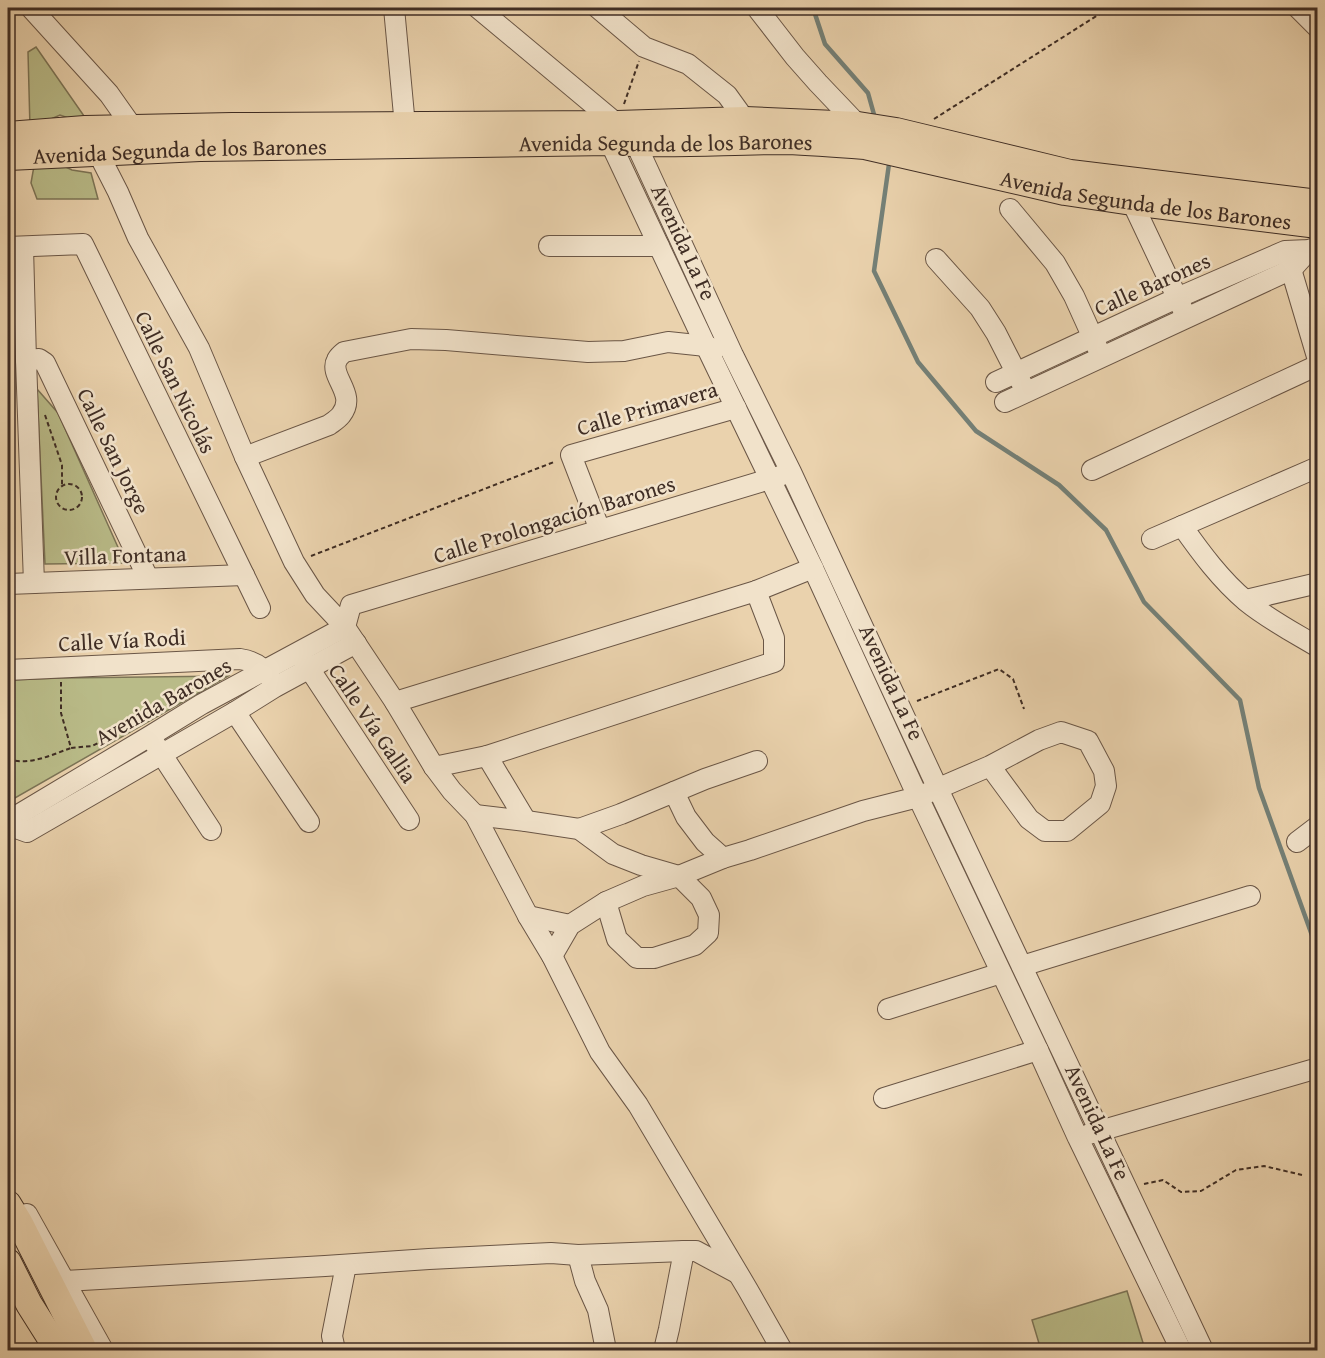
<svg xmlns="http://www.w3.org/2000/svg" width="1325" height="1358" viewBox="0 0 1325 1358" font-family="'Gentium Book Plus',serif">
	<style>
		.green { fill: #b9bb88; stroke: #7c7456; stroke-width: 1.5 }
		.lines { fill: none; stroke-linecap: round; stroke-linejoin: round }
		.stream { stroke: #748077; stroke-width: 4.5 }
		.minor-casing { stroke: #6a5646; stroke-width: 22 }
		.major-casing { stroke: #3f2d24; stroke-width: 28 }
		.path { stroke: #3f2d24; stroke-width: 2; stroke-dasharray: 4.5 3; stroke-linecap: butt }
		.minor { stroke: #f1e2ca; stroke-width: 20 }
		.major { stroke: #ead2ad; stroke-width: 26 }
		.labels { text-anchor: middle; stroke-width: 5; stroke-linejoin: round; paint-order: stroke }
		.street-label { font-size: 22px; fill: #3f2d24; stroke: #f1e2ca }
	</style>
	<rect width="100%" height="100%" fill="#ead2ad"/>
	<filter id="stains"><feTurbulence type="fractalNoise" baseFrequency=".00333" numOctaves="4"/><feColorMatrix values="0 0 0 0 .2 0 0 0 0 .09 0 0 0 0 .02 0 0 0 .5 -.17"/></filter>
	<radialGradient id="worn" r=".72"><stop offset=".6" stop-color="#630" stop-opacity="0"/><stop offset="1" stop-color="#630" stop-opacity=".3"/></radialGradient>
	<g class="green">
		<path d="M36,47L91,126L60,115L30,128L28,52Z"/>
		<path d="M51,160L72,170L91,173L98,199H37L31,183L34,166Z"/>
		<path d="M37,389L58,413L125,563L45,564Z"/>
		<path d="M228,676L8,802V680L61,678Z"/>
		<path d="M1127,1291L1144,1346L1130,1350H1041L1032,1320Z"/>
	</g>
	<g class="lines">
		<g class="stream">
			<path d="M813,8L825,44L868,93L875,118"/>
			<path d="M889,164L874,271L918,362L976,431L1059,485L1106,530L1144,602L1240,700L1259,788L1318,952"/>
		</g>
		<g class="minor-casing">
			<g id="minor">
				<path d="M31,8L109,94L133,128"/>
				<path d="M394,8L405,126"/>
				<path d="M478,8L617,124L636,144L733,355L791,472L938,789L1203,1350"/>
				<path d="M598,8L644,47L688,64L727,95L745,120"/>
				<path d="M757,8L795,57L818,83L858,125"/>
				<path d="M1298,8L1318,28"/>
				<path d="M614,132L610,142L706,346L813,568L918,797L1038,1050L1078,1138L1181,1350"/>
				<path d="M93,143L118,192L138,238L199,348L245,457L294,562L315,595L345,627L395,702L434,767L452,791L475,815L528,916L552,956L600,1052L638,1105L748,1290L782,1350"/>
				<path d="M1132,202L1183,310"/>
				<path d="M1010,209L1055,263L1074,296L1098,349"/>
				<path d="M549,246H659"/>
				<path d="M8,247L83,244L260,608"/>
				<path d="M23,247L26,360L34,583"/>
				<path d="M936,259L980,308L996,333L1022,384"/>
				<path d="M1288,259L1318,360"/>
				<path d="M26,360L39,359L45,363L148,578"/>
				<path d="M996,382L1177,298L1285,251L1309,250L1318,247"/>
				<path d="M1005,402L1292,269L1309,250"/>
				<path d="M245,457L329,425C333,422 338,419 341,415C358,394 328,376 337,360C338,357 341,355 344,352L411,339L446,340L588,352L624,351L668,342L706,346L715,349"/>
				<path d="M1092,470L1318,365"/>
				<path d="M1182,526C1201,553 1221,580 1246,601C1268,619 1293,632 1318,647"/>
				<path d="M600,530L571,455L736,408"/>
				<path d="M1152,539L1318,467"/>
				<path d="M8,584L244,575"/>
				<path d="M1246,600L1318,583"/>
				<path d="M303,659L409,820"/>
				<path d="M8,670L240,659C253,661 263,666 270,678"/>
				<path d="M395,702L756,591L813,568"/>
				<path d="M235,712L309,822"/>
				<path d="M155,744L211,830"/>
				<path d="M434,767L487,756L774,662V638L756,591"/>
				<path d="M674,792L686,817L705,842L723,858"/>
				<path d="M475,815L526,821L487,756"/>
				<path d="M8,821L150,736L202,704L345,627L351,605L780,476"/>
				<path d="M526,821L579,829L613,854L641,865L679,876L701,898L709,915L708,933L695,945L654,958H637L617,939L606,902"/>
				<path d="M8,825L27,832L235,712L275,687L356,643"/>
				<path d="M579,829L621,814L705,779L757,761"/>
				<path d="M1297,842L1318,826"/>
				<path d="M528,916L570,925"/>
				<path d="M552,956L570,925L606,902L643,886L679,876L723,858L750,850L863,811L918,797L990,766L1039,740L1061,732L1088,741L1104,771L1106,786L1100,804L1067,831H1045L1029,819L990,766"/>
				<path d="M1022,966L1250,896"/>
				<path d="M888,1009L1001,973"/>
				<path d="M884,1098L1038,1050"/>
				<path d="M1089,1134L1318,1068"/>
				<path d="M27,1214L103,1350"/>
				<path d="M578,1255L585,1281L598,1310L606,1350"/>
				<path d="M65,1281L325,1266L429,1259L551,1253L578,1255L684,1251H696L737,1273"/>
				<path d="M335,1350L332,1336L346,1265"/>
				<path d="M664,1350L669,1329L684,1251"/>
			</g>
		</g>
		<g class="major-casing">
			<g id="major">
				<path d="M8,135L85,129L232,126L617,124L745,120L858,125L896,131L1070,173L1318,203"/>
				<path id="s1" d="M8,157L200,148L610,142C669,146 727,141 786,141C812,142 839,144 865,146L1065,192L1132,202L1318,225"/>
				<path d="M8,1204L19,1222L84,1350"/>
				<path d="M8,1262L29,1304L58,1350"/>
			</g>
		</g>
		<g class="path">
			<path d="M624,104L639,61"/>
			<path d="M934,119L1109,8"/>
			<path d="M45,415L62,465V486"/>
			<circle cx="69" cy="497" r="13"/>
			<path d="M311,556L554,462"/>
			<path d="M61,682V713L71,748L92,746L142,721"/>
			<path d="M917,701L999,669L1013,679L1024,709"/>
			<path d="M8,759C29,766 51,755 71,748"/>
			<path d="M1144,1184L1163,1180L1181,1192L1201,1191L1236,1170L1264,1166L1302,1175"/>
		</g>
		<use href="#minor" class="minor"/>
		<use href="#major" class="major"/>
	</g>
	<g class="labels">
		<g class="street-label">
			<text dy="8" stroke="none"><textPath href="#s1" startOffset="658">Avenida Segunda de los Barones</textPath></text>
			<text dy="8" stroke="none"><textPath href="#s1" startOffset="172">Avenida Segunda de los Barones</textPath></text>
			<text dy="8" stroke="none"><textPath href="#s1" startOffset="1144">Avenida Segunda de los Barones</textPath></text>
			<text transform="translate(684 242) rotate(65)" y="8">Avenida La Fe</text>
			<text transform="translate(1152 284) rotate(-24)" y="8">Calle Barones</text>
			<text transform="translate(176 382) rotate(64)" y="8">Calle San Nicolás</text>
			<text transform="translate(647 408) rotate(-16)" y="8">Calle Primavera</text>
			<text transform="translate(114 451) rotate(64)" y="8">Calle San Jorge</text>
			<text transform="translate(554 519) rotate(-17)" y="8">Calle Prolongación Barones</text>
			<text transform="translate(125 555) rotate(-2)" y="8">Villa Fontana</text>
			<text transform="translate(122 640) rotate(-3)" y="8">Calle Vía Rodi</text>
			<text transform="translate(892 682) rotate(65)" y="8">Avenida La Fe</text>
			<text transform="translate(163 701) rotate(-30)" y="8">Avenida Barones</text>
			<text transform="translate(373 723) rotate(56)" y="8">Calle Vía Gallia</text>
			<text transform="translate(1098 1122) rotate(65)" y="8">Avenida La Fe</text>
		</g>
	</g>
	<rect width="1325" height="1358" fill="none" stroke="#ead2ad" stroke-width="30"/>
	<rect x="9" y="9" width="1307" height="1340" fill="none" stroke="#3f2d24" stroke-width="3"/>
	<rect x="15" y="15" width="1295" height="1328" fill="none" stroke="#3f2d24" stroke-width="1.5"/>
	<rect width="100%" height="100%" filter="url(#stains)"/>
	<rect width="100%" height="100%" fill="url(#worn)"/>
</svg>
